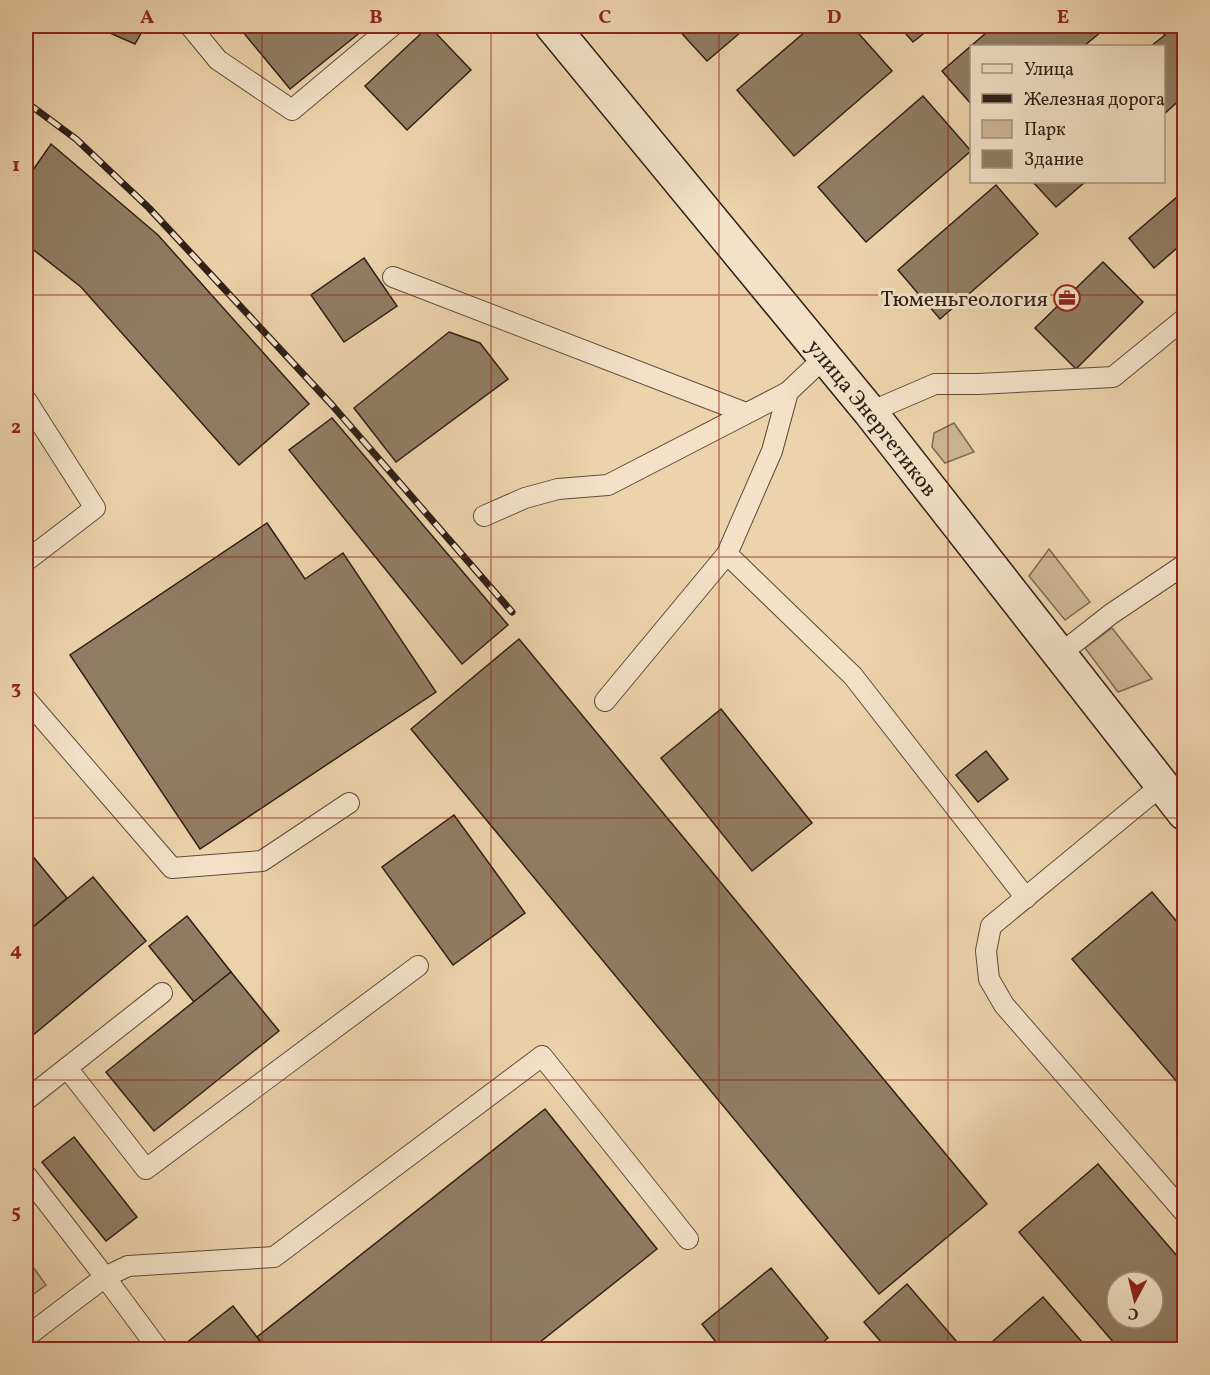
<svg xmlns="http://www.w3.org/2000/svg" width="1210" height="1375" viewBox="0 0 1210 1375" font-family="Vollkorn,serif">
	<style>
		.green { fill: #cdb592; stroke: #7e6a55; stroke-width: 1.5 }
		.building { fill: #917d64; stroke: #2e2018; stroke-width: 1.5; fill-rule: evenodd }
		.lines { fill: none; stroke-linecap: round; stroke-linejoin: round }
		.lane-casing { stroke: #5e4d3d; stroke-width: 22 }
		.secondary-casing { stroke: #2e2018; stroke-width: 36 }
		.lane { stroke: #f3e2c8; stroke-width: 20 }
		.secondary { stroke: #f3e2c8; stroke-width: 33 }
		.rail-casing { stroke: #2e2018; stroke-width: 7 }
		.rail { stroke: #f3e2c8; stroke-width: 4.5; stroke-dasharray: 14; stroke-linecap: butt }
		.grid { fill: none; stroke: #8f2418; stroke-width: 1.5; stroke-opacity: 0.55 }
		.labels { text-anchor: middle; stroke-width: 6; stroke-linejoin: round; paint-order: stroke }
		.poi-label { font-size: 22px; fill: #2e2018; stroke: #f3e2c8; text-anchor: end }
		.street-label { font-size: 22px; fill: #2e2018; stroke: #f3e2c8 }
		.neatline { fill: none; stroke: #8f2418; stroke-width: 2 }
		.grid-label { font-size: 20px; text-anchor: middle; font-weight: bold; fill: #8f2418 }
	</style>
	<rect width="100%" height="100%" fill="#edd3ab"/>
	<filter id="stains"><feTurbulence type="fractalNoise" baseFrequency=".00333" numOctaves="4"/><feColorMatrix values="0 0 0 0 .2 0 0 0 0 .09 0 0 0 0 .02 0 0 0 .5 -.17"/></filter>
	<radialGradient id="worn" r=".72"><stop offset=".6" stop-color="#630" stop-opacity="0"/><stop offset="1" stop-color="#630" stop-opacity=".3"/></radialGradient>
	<g class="green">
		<path d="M954,423L974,452L945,463L932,447L934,433Z"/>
		<path d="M1049,549L1090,602L1065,620L1029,576Z"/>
		<path d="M1112,628L1152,679L1118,692L1085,648Z"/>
		<path d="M26,1257L46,1285L31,1296L26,1295Z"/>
	</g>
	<g class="building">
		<path d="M94,26H145L135,44Z"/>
		<path d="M238,26H368L290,89Z"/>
		<path d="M429,26L471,70L407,130L365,86Z"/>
		<path d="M675,26H748L707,61Z"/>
		<path d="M812,26H852L892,71L794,156L737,90Z"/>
		<path d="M899,26H933L913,42Z"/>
		<path d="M994,26H1108L1084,46H972V105L942,71Z"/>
		<path d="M1156,26H1184V96L1164,114V46H1151L1165,35Z"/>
		<path d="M923,96L971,151L866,242L818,187Z"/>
		<path d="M51,144L158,235L309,404L239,465L81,287L26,244V180Z"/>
		<path d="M1033,182H1085L1056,207Z"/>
		<path d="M996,185L1038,234L940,319L898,270Z"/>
		<path d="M1184,191V242L1154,268L1129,238Z"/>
		<path d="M364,258L397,306L344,342L311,295Z"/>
		<path d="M1103,262L1143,302L1076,369L1035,328Z"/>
		<path d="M449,332L480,343L508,379L396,462L354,408Z"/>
		<path d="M332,418L508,625L462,664L289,450Z"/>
		<path d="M267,523L305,579L343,553L436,692L200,849L70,655Z"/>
		<path d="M519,639L987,1204L879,1294L411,729Z"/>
		<path d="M721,709L812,823L752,871L661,758Z"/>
		<path d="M986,751L1008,779L978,802L956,775Z"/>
		<path d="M454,815L525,913L453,965L382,867Z"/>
		<path d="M26,848L67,898L26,933Z"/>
		<path d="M93,877L146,941L26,1041V933Z"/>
		<path d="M1152,892L1184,930V1090L1072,959Z"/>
		<path d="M187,916L231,972L194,1002L149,946Z"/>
		<path d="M231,972L279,1031L154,1131L106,1072Z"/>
		<path d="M545,1109L657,1249L530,1350H267L257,1337Z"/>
		<path d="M74,1137L137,1217L106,1241L42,1162Z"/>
		<path d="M1098,1164L1184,1264V1350H1120L1019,1232ZM1117,1282H1153V1318H1117Z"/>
		<path d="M771,1268L828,1338L814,1350H722L702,1324Z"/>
		<path d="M907,1284L964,1350H888L864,1322Z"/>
		<path d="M1043,1297L1089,1350H983Z"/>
		<path d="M233,1306L267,1350H189L185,1344Z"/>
	</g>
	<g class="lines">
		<g class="lane-casing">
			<g id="lane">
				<path d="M190,26L218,60L292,110L392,26"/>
				<path d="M393,277L746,413"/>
				<path d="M26,400L95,508L26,561"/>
				<path d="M870,412L935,384H978L1113,377L1184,319"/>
				<path d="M484,516L525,498L558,489L608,485L788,392"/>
				<path d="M727,554L853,676L1026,898"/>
				<path d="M1060,654L1111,614L1184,565"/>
				<path d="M26,699L172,868L262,861L349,803"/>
				<path d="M605,701L727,554L772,451L788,392L825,357"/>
				<path d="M1162,785L991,926L986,951L989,979L1004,1005L1184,1212"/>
				<path d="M67,1068L146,1169L418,966"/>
				<path d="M26,1100L162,993"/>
				<path d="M26,1175L105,1277L159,1350"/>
				<path d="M26,1337L105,1277L128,1266L274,1257L542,1056L688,1239"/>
			</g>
		</g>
		<g class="secondary-casing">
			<g id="secondary">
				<path id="s1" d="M552,26L870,412L1184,813"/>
			</g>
		</g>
		<use href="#lane" class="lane"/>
		<use href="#secondary" class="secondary"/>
		<g class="rail-casing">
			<path id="rail" d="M26,102L76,139L149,208L332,405L512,612"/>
		</g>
		<use href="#rail" class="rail"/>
	</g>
	<path class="grid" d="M262,26V1350M491,26V1350M719,26V1350M948,26V1350M26,295H1184M26,557H1184M26,818H1184M26,1080H1184"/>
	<defs>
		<g id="office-ring" transform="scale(1.35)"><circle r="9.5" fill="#f3e2c8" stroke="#8f2418" stroke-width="1.5"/><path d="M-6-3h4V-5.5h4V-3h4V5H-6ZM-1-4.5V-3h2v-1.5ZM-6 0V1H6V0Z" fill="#8f2418"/></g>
	</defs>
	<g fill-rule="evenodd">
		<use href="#office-ring" x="1067" y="298"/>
	</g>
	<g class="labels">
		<g class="poi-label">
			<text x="1048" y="306">Тюменьгеология</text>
		</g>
		<g class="street-label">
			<text dy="8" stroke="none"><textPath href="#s1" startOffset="506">улица Энергетиков</textPath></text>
		</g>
	</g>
	<rect width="1210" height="1375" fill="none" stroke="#edd3ab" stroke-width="66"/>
	<rect x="970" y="45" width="195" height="138" fill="#f3e2c8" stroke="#a49482" stroke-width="1.5"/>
	<rect x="982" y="64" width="30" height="9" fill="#f3e2c8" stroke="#a49482" stroke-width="1.5"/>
	<text x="1024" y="75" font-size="18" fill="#2e2018">Улица</text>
	<rect x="982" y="94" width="30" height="9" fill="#2e2018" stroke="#a49482" stroke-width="1.5"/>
	<text x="1024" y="105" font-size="18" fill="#2e2018">Железная дорога</text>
	<rect x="982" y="120" width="30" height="18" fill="#cdb592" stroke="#a49482" stroke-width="1.5"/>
	<text x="1024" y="135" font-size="18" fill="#2e2018">Парк</text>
	<rect x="982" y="150" width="30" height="18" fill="#917d64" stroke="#a49482" stroke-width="1.5"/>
	<text x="1024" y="165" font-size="18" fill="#2e2018">Здание</text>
	<g transform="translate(1135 1300) rotate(187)"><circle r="28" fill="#f3e2c8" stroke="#a49482" stroke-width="1.5"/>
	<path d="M0-4.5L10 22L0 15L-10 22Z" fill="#8f2418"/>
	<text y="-9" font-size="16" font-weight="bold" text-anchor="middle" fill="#2e2018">С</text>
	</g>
	<rect x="33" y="33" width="1144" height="1309" class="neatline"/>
	<g class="grid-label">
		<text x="147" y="23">A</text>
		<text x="376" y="23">B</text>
		<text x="605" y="23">C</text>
		<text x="834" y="23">D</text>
		<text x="1063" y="23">E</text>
		<text x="16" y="171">1</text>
		<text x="16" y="433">2</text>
		<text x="16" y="694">3</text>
		<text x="16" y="956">4</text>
		<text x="16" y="1218">5</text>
	</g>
	<rect width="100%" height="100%" filter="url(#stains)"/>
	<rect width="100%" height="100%" fill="url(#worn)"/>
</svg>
